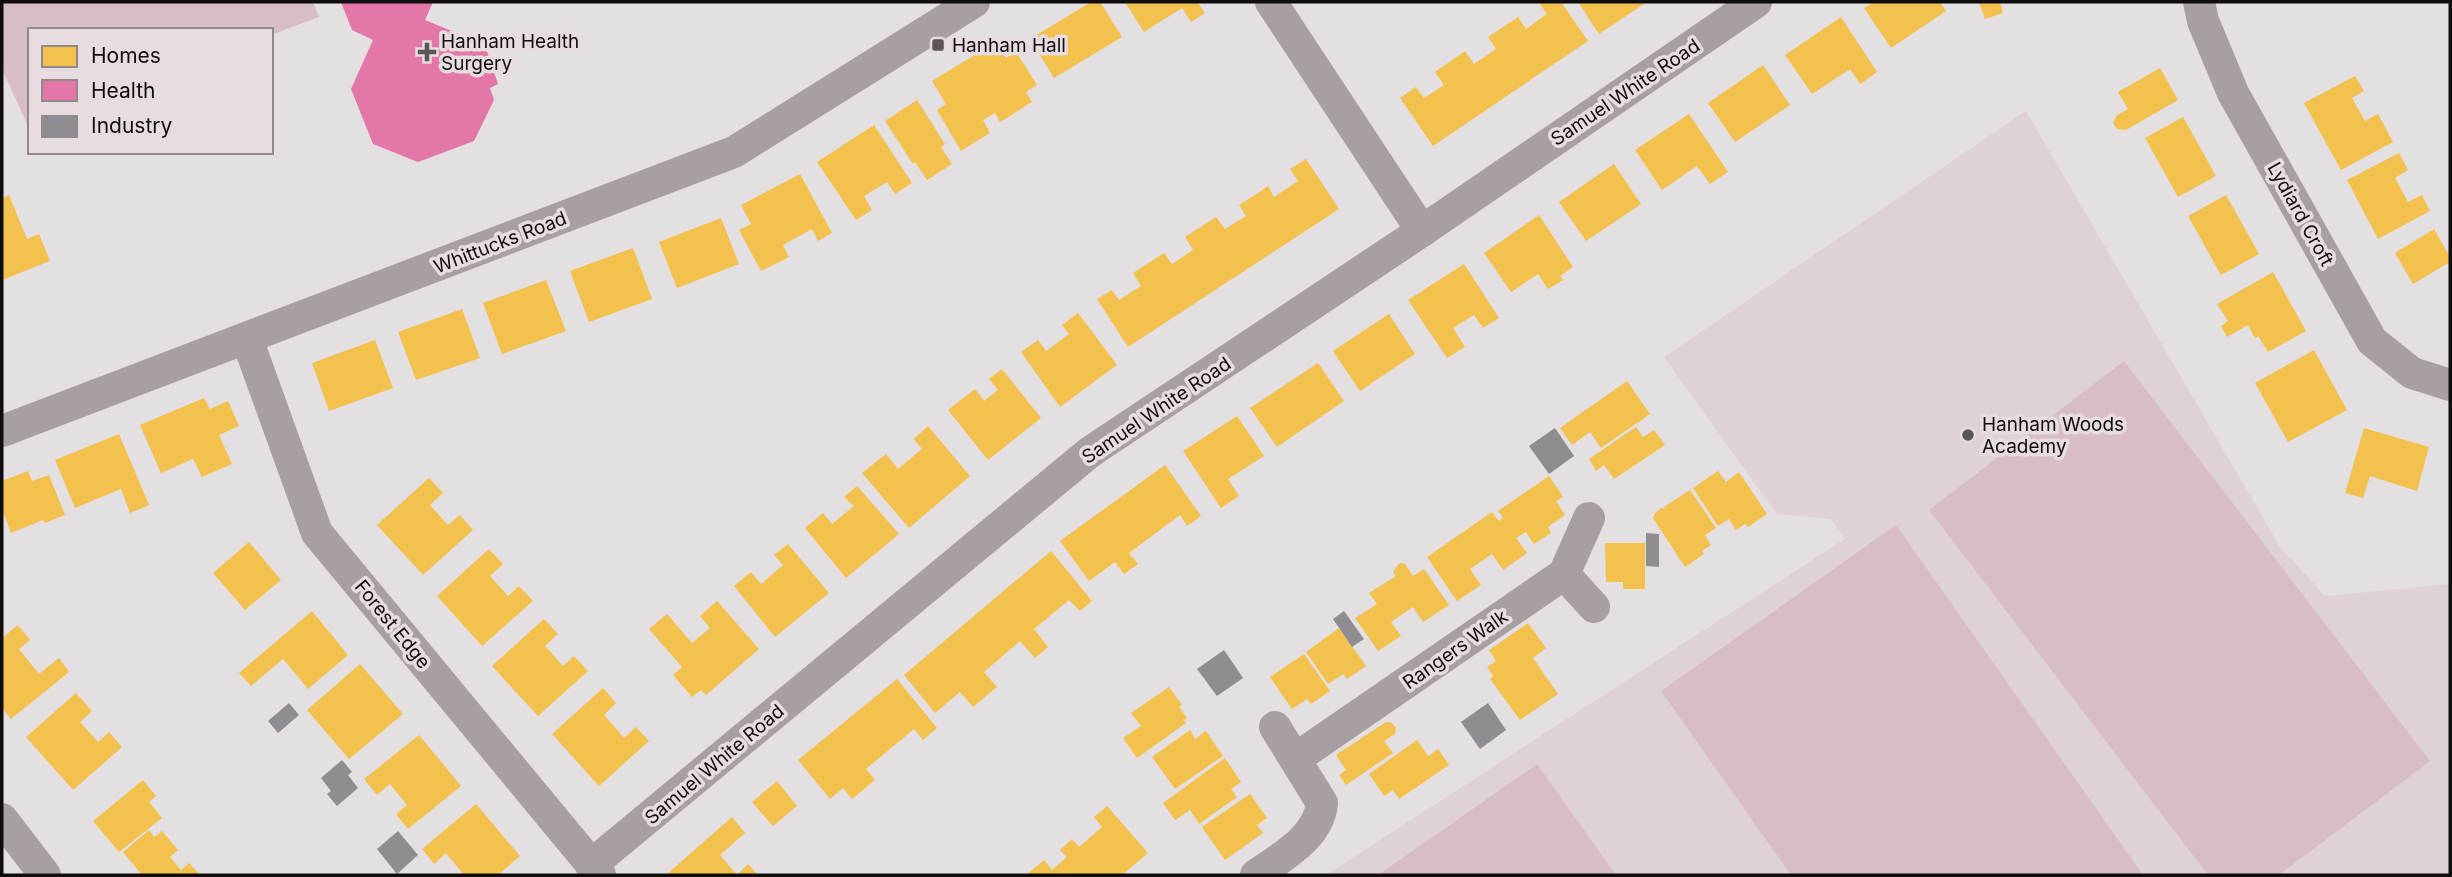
<svg xmlns="http://www.w3.org/2000/svg" width="2452" height="877" viewBox="0 0 2452 877" font-family="Inter,sans-serif">
	<style>
		.built { fill: #dfd2d7 }
		.green { fill: #d8bdc7 }
		.homes { fill: #f2c14e }
		.health { fill: #e377a8 }
		.industry { fill: #8d8d92 }
		.lines { fill: none; stroke-linecap: round; stroke-linejoin: round }
		.minor { stroke: #a89fa3; stroke-width: 32 }
		.poi-dot { fill: #5a5658; stroke: #e7dce0; stroke-width: 2.5 }
		.labels { text-anchor: middle; stroke-width: 7; stroke-linejoin: round; paint-order: stroke }
		.poi-label { font-size: 19px; fill: #100d0e; stroke: #e7dce0; text-anchor: start }
		.street-label { font-size: 19px; fill: #100d0e; stroke: #e7dce0 }
	</style>
	<rect width="100%" height="100%" fill="#e4dfe1"/>
	<path class="built" d="M2026,111L2280,547L2325,596L2450,584V875H1326L1845,539L1831,519L1777,514L1664,357Z"/>
	<g class="green">
		<path d="M2,2H313L319,17L271,35V30H30L28,126L2,69Z"/>
		<path d="M2124,361L2430,761L2279,875H2208L1929,510Z"/>
		<path d="M1896,525L2143,875H1791L1661,691Z"/>
		<path d="M1537,764L1616,875H1378Z"/>
	</g>
	<g class="homes">
		<path d="M1091,2H1100L1122,37L1054,78L1030,39Z"/>
		<path d="M1125,2H1197L1205,13L1191,22L1182,8L1144,32Z"/>
		<path d="M1539,2H1561L1588,41L1433,146L1400,98L1416,87L1424,98L1444,85L1435,72L1465,51L1474,64L1496,49L1488,37L1518,17L1526,29L1537,21L1547,14Z"/>
		<path d="M1578,2H1647L1599,34Z"/>
		<path d="M1874,2H1940L1946,11L1891,48L1864,8Z"/>
		<path d="M1979,2H2000L2003,13L1985,19Z"/>
		<path d="M1841,17L1877,72L1860,84L1850,69L1812,94L1785,55Z"/>
		<path d="M996,42L1006,58L1016,52L1037,85L1026,92L1032,102L1000,122L995,113L983,120L990,133L961,151L937,110L946,104L932,81Z"/>
		<path d="M1763,65L1790,105L1735,142L1708,103Z"/>
		<path d="M2160,68L2178,100L2126,130L2117,129L2113,123L2117,115L2128,109L2118,92Z"/>
		<path d="M2355,76L2364,91L2352,98L2365,121L2378,114L2393,142L2341,170L2304,103Z"/>
		<path d="M917,100L945,144L941,147L952,164L927,180L915,162L913,164L885,121Z"/>
		<path d="M1689,114L1728,172L1710,184L1697,166L1662,190L1635,150Z"/>
		<path d="M2183,117L2216,176L2178,197L2145,138Z"/>
		<path d="M874,125L912,183L895,194L887,182L864,196L872,210L856,220L817,162Z"/>
		<path d="M2399,153L2408,170L2395,178L2408,202L2422,195L2430,211L2378,239L2347,180Z"/>
		<path d="M1306,159L1339,209L1128,347L1097,299L1112,290L1119,300L1141,286L1133,273L1164,253L1172,264L1193,250L1185,237L1216,217L1225,229L1246,216L1239,205L1255,195L1268,186L1274,197L1298,181L1290,169Z"/>
		<path d="M1614,164L1641,204L1586,241L1559,202Z"/>
		<path d="M800,174L832,233L818,241L812,229L783,245L789,257L761,271L739,230L751,224L741,205Z"/>
		<path d="M9,195L27,239L39,234L50,261L2,280V198Z"/>
		<path d="M2226,195L2259,254L2221,275L2188,216Z"/>
		<path d="M1539,215L1573,267L1560,276L1563,280L1548,289L1538,274L1511,292L1484,253Z"/>
		<path d="M721,218L739,264L677,288L659,242Z"/>
		<path d="M2434,229L2450,257V262L2413,284L2395,253Z"/>
		<path d="M633,248L652,299L589,322L570,271Z"/>
		<path d="M1464,264L1499,318L1483,328L1474,315L1453,328L1465,347L1447,358L1408,300Z"/>
		<path d="M2273,272L2306,331L2268,352L2258,336L2255,338L2248,325L2227,337L2221,326L2228,321L2217,304Z"/>
		<path d="M546,280L566,331L502,354L483,303Z"/>
		<path d="M462,309L480,358L416,380L398,332Z"/>
		<path d="M1078,313L1117,365L1060,407L1021,352L1038,340L1046,351L1069,334L1062,325Z"/>
		<path d="M1389,314L1415,354L1360,391L1333,351Z"/>
		<path d="M375,340L393,388L329,411L312,363Z"/>
		<path d="M2314,350L2347,410L2288,442L2255,383Z"/>
		<path d="M1318,363L1344,401L1277,447L1250,408Z"/>
		<path d="M1002,369L1041,418L988,460L948,410L975,389L984,401L998,390L989,379Z"/>
		<path d="M1627,381L1650,414L1601,448L1590,432L1572,445L1560,428Z"/>
		<path d="M204,398L210,409L228,401L239,426L219,435L232,464L202,477L193,459L161,473L140,425Z"/>
		<path d="M1237,416L1264,456L1228,479L1239,496L1221,508L1183,451Z"/>
		<path d="M928,426L970,476L909,528L862,473L886,454L898,469L922,449L914,439Z"/>
		<path d="M1636,427L1643,437L1654,430L1665,445L1614,479L1604,465L1596,471L1589,459Z"/>
		<path d="M2364,428L2429,447L2417,491L2370,476L2363,498L2345,493Z"/>
		<path d="M119,434L149,505L130,513L121,489L75,508L55,460Z"/>
		<path d="M1165,465L1201,516L1187,526L1180,515L1129,553L1138,564L1124,574L1115,562L1089,581L1060,541Z"/>
		<path d="M28,471L32,481L49,475L65,515L45,523L43,520L11,533L2,509V481Z"/>
		<path d="M1718,471L1726,482L1739,472L1767,514L1748,527L1745,524L1736,530L1729,519L1718,526L1693,488Z"/>
		<path d="M1549,476L1563,497L1556,501L1565,515L1548,527L1551,533L1534,544L1526,532L1516,538L1527,553L1503,570L1492,554L1470,569L1481,585L1457,601L1427,557L1492,512L1499,521L1503,518L1498,511Z"/>
		<path d="M429,478L443,493L430,505L448,525L460,515L473,530L423,575L377,525Z"/>
		<path d="M857,486L899,534L846,578L805,528L823,513L832,524L854,506L844,497Z"/>
		<path d="M1690,490L1716,528L1705,535L1711,545L1702,551L1704,554L1685,567L1653,518L1655,513L1661,508L1665,509L1664,507Z"/>
		<path d="M249,542L281,580L245,610L213,573Z"/>
		<path d="M1605,543H1645V589H1623V582H1606Z"/>
		<path d="M788,544L829,593L775,637L734,586L751,572L761,584L783,565L774,555Z"/>
		<path d="M489,549L503,564L490,576L508,596L519,586L533,601L482,646L437,596Z"/>
		<path d="M1051,551L1092,601L1080,611L1069,600L1034,629L1048,647L1035,658L1020,641L984,672L997,687L973,707L960,692L935,713L904,675Z"/>
		<path d="M1399,563L1405,564L1413,576L1424,569L1449,605L1423,622L1413,607L1391,622L1401,636L1378,651L1355,618L1377,604L1369,593L1396,576L1393,572Z"/>
		<path d="M717,601L759,649L706,695L701,690L692,697L673,675L682,667L649,629L667,614L692,643L710,628L700,616Z"/>
		<path d="M312,611L348,655L308,689L283,659L251,686L239,673Z"/>
		<path d="M544,619L558,634L545,646L563,666L574,656L588,671L538,716L492,666Z"/>
		<path d="M1528,623L1546,648L1533,658L1558,694L1520,720L1490,679L1493,676L1487,667L1496,661L1489,650Z"/>
		<path d="M18,625L30,640L19,649L39,674L59,658L69,672L11,719L2,708V638Z"/>
		<path d="M1339,628L1366,666L1347,679L1343,674L1328,684L1306,652Z"/>
		<path d="M1304,654L1330,691L1311,704L1307,699L1292,709L1270,677Z"/>
		<path d="M360,664L403,714L349,759L307,710Z"/>
		<path d="M897,679L937,728L923,740L914,729L866,769L875,780L852,799L843,788L830,799L798,760Z"/>
		<path d="M1169,687L1182,705L1179,707L1187,718L1184,720L1186,723L1137,758L1123,738L1141,726L1131,713Z"/>
		<path d="M603,688L616,703L604,715L624,738L636,727L649,741L599,786L552,734Z"/>
		<path d="M76,693L92,711L80,722L98,742L109,732L122,747L73,790L26,737Z"/>
		<path d="M1386,722L1392,723L1396,728L1395,734L1384,741L1393,753L1346,785L1339,775L1346,770L1336,755Z"/>
		<path d="M1190,730L1195,739L1206,731L1223,756L1175,789L1152,757Z"/>
		<path d="M419,735L461,786L408,829L396,814L407,805L390,784L377,795L364,779Z"/>
		<path d="M1417,740L1428,756L1438,749L1449,765L1399,799L1393,790L1384,796L1369,774Z"/>
		<path d="M1225,758L1241,782L1231,789L1237,797L1199,824L1190,810L1175,820L1163,803Z"/>
		<path d="M143,780L156,796L149,802L162,818L119,852L93,821Z"/>
		<path d="M777,781L797,806L773,826L752,802Z"/>
		<path d="M1250,794L1267,818L1257,825L1263,833L1225,860L1202,827Z"/>
		<path d="M476,804L520,856L498,875H464L446,853L434,864L422,849Z"/>
		<path d="M1107,806L1148,853L1122,875H1026L1044,860L1052,870L1067,857L1060,850L1072,839L1079,847L1102,827L1094,817Z"/>
		<path d="M732,817L745,833L720,855L737,875L748,864L758,875H666Z"/>
		<path d="M149,830L154,837L162,831L178,850L170,857L181,870L189,863L200,875H142L123,852Z"/>
	</g>
	<path class="health" d="M341,2H433L425,20L471,39L475,49L485,45L498,84L490,88L494,100L474,141L418,162L373,144L351,89L373,40L352,30Z"/>
	<g class="industry">
		<path d="M1555,428L1574,456L1549,474L1529,446Z"/>
		<path d="M1646,533L1659,534V567L1646,566Z"/>
		<path d="M1344,611L1364,639L1352,647L1333,619Z"/>
		<path d="M1224,650L1243,678L1217,696L1197,669Z"/>
		<path d="M289,703L299,715L278,733L268,721Z"/>
		<path d="M1488,703L1506,730L1480,749L1461,722Z"/>
		<path d="M342,760L352,772L348,775L358,788L337,806L327,794L331,791L321,778Z"/>
		<path d="M398,831L418,855L397,874L377,849Z"/>
	</g>
	<g class="lines">
		<g class="minor">
			<path d="M1271,2L1422,231"/>
			<path d="M2199,2L2203,21L2233,93L2372,341L2412,373L2450,385"/>
			<path d="M247,339L317,533L600,875"/>
			<path d="M2,431L734,152L974,2"/>
			<path d="M1564,574L1594,607"/>
			<path d="M1295,759L1564,574L1589,518"/>
			<path d="M2,819L45,875"/>
			<path d="M591,865L1090,452L1422,231L1756,2"/>
			<path d="M1256,875C1282,857 1319,837 1322,803L1275,727"/>
		</g>
	</g>
	<g class="poi-dot">
		<rect x="931" y="38" width="14" height="14" rx="3.5"/>
		<path d="M423.5 41.5h7v7h7v7h-7v7h-7v-7h-7v-7h7z"/>
		<circle cx="1968" cy="435" r="7"/>
	</g>
	<g class="labels">
		<g class="poi-label">
			<text x="441" y="48">Hanham Health<tspan x="441" dy="22">Surgery</tspan></text>
			<text x="952" y="52">Hanham Hall</text>
			<text x="1982" y="431">Hanham Woods<tspan x="1982" dy="22">Academy</tspan></text>
		</g>
		<g class="street-label">
			<text transform="translate(1625 92) rotate(-34)" y="7">Samuel White Road</text>
			<text transform="translate(2301 214) rotate(61)" y="7">Lydiard Croft</text>
			<text transform="translate(500 242) rotate(-21)" y="7">Whittucks Road</text>
			<text transform="translate(1156 410) rotate(-34)" y="7">Samuel White Road</text>
			<text transform="translate(393 624) rotate(51)" y="7">Forest Edge</text>
			<text transform="translate(1455 649) rotate(-35)" y="7">Rangers Walk</text>
			<text transform="translate(714 764) rotate(-40)" y="7">Samuel White Road</text>
		</g>
	</g>
	<rect width="2452" height="877" fill="none" stroke="#100d0e" stroke-width="7"/>
	<rect x="28" y="28" width="245" height="126" fill="#e7dce0" stroke="#91898c" stroke-width="2"/>
	<rect x="42" y="46" width="35" height="21" fill="#f2c14e" stroke="#91898c" stroke-width="2"/>
	<text x="91" y="63" font-size="21" fill="#100d0e">Homes</text>
	<rect x="42" y="80" width="35" height="21" fill="#e377a8" stroke="#91898c" stroke-width="2"/>
	<text x="91" y="98" font-size="21" fill="#100d0e">Health</text>
	<rect x="42" y="116" width="35" height="21" fill="#8d8d92" stroke="#91898c" stroke-width="2"/>
	<text x="91" y="133" font-size="21" fill="#100d0e">Industry</text>
</svg>
